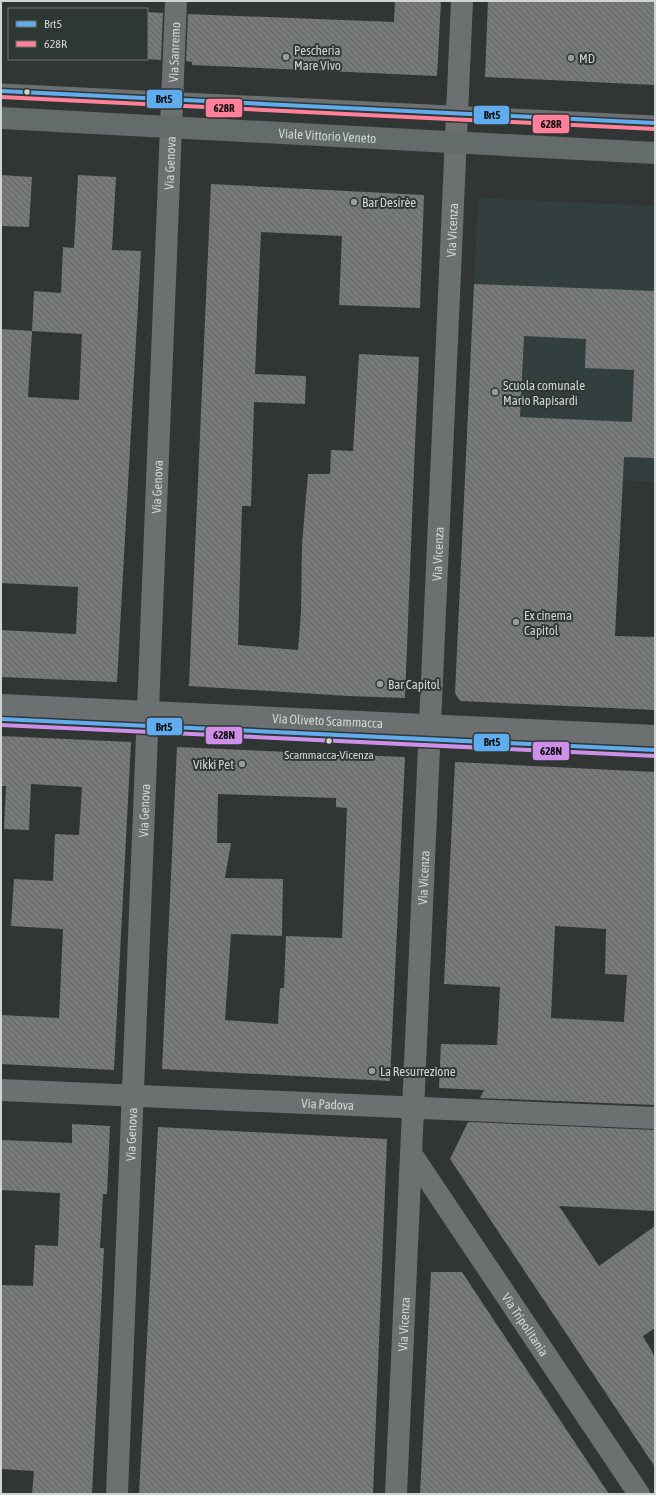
<svg xmlns="http://www.w3.org/2000/svg" width="656" height="1495" viewBox="0 0 656 1495" font-family="'Asap Condensed',sans-serif">
	<style>
		.built { fill: #323f3e }
		.building { fill: url(#building-back-hatch); fill-rule: evenodd }
		.lines { fill: none; stroke-linecap: round; stroke-linejoin: round }
		.lane { stroke: #6c7070; stroke-width: 15 }
		.street { stroke: #6c7070; stroke-width: 22 }
		.primary { stroke: #646c6b; stroke-width: 22 }
		.bus-1-casing { stroke: #2f3735; stroke-width: 7 }
		.bus-2-casing { stroke: #2f3735; stroke-width: 7 }
		.bus-3-casing { stroke: #2f3735; stroke-width: 7 }
		.bus-1 { stroke: #60acee; stroke-width: 4 }
		.bus-2 { stroke: #ff8098; stroke-width: 4 }
		.bus-3 { stroke: #ce8fe9; stroke-width: 4 }
		.poi-dot { fill: #989d9c; stroke: #2f3735; stroke-width: 1.5 }
		.bus-dot { fill: #d0d5d4; stroke: #2f3735; stroke-width: 1.5 }
		.labels { text-anchor: middle; stroke-width: 4; stroke-linejoin: round; paint-order: stroke }
		.bus-label { font-size: 12px; fill: #d0d5d4; stroke: #2f3735 }
		.poi-label { font-size: 13px; fill: #d0d5d4; stroke: #2f3735; text-anchor: start }
		.street-label { font-size: 13px; fill: #d0d5d4; stroke: #2f3735 }
		.line-badge { stroke: #2f3735; stroke-width: 1.5 }
		.pale-badge-label { font-size: 11px; text-anchor: middle; font-weight: bold; fill: #111 }
	</style>
	<defs>
		<pattern id="building-back-hatch" width="6" height="6" patternUnits="userSpaceOnUse"><rect width="6" height="6" fill="#767a79"/><path d="M-1 5l2 2M0 0l6 6M5-1l2 2" fill="none" stroke="#606362"/></pattern>
	</defs>
	<rect width="100%" height="100%" fill="#313534"/>
	<path class="built" d="M478,198L655,206V482L465,473Z"/>
	<g class="building">
		<path d="M395,1H441L437,76L192,65V62L186,61L188,14L394,22Z"/>
		<path d="M488,1H655V85L485,77Z"/>
		<path d="M147,12L163,13L161,60L147,59Z"/>
		<path d="M1,175L32,177L29,227L1,226Z"/>
		<path d="M78,175L116,177L112,250L141,251L117,682L1,677V630L76,634L78,587L1,583V329L32,331L34,291L61,293L63,247L74,248ZM32,331L82,334L79,400L28,397Z"/>
		<path d="M211,184L424,195L420,308L339,305L342,236L261,232L255,374L306,376L305,404L254,402L251,506H242L238,645L298,650L301,612L302,544L308,474H330L331,450L353,451L359,354L419,357L415,444L405,698L348,696L189,686Z"/>
		<path d="M474,284L655,291V458L624,457L615,636L655,637V710L460,701L455,693ZM524,336L586,339L585,368L634,370L632,422L520,417Z"/>
		<path d="M1,736L131,742L114,1070L1,1064V1015L59,1018L63,929L11,926L14,879L53,881L55,834L79,835L82,787L31,784L29,830L4,829L6,786H1Z"/>
		<path d="M177,747L405,757L390,1081L162,1069ZM218,794L336,798V807L347,808L342,938L286,936L284,988H280L278,1024L225,1020L231,934L282,936L283,879L225,878L231,843H217Z"/>
		<path d="M455,762L655,772V1105L480,1098L484,1090L439,1088L441,1044L497,1045L500,987L444,984ZM555,926L606,929L605,974L627,975L624,1022L551,1018Z"/>
		<path d="M468,1122L655,1130V1211L559,1206L599,1266L655,1226V1328L643,1336L655,1357V1467L450,1159Z"/>
		<path d="M72,1124L110,1126L107,1194H103L100,1248H104L92,1494H32L34,1471L1,1469V1285L33,1286L35,1245L58,1246L60,1193L1,1190V1140L72,1143Z"/>
		<path d="M158,1127L387,1139L373,1494H139Z"/>
		<path d="M431,1272H462L609,1494H420Z"/>
	</g>
	<g class="lines">
		<g class="lane">
			<path d="M1,91L655,123"/>
			<path d="M1,719L655,750"/>
		</g>
		<g class="street">
			<path id="s1" d="M1,705L655,736"/>
			<path id="s2" d="M1,1090L655,1118"/>
			<path id="s3" d="M412,1155L639,1494"/>
			<path id="s4" d="M117,1494L176,1"/>
			<path id="s5" d="M396,1494L462,1"/>
		</g>
		<path class="primary" id="s6" d="M1,118L655,153"/>
		<g class="bus-1-casing">
			<g id="bus-1">
				<path d="M1,91L655,123"/>
				<path d="M1,719L655,750"/>
			</g>
		</g>
		<g class="bus-2-casing">
			<path id="bus-2" d="M1,97L655,129"/>
		</g>
		<g class="bus-3-casing">
			<path id="bus-3" d="M1,725L655,756"/>
		</g>
		<use href="#bus-1" class="bus-1"/>
		<use href="#bus-2" class="bus-2"/>
		<use href="#bus-3" class="bus-3"/>
	</g>
	<g class="poi-dot">
		<circle cx="286" cy="57" r="4"/>
		<circle cx="571" cy="58" r="4"/>
		<circle cx="354" cy="202" r="4"/>
		<circle cx="495" cy="392" r="4"/>
		<circle cx="516" cy="622" r="4"/>
		<circle cx="380" cy="684" r="4"/>
		<circle cx="242" cy="764" r="4"/>
		<circle cx="372" cy="1071" r="4"/>
	</g>
	<g class="bus-dot">
		<circle cx="27" cy="92" r="3.5"/>
		<circle cx="329" cy="741" r="3.5"/>
	</g>
	<g class="labels">
		<g class="bus-label">
			<text x="329" y="759">Scammacca-Vicenza</text>
		</g>
		<g class="poi-label">
			<text x="294" y="55">Pescheria<tspan x="294" dy="15">Mare Vivo</tspan></text>
			<text x="579" y="63">MD</text>
			<text x="362" y="207">Bar Desirèe</text>
			<text x="503" y="390">Scuola comunale<tspan x="503" dy="15">Mario Rapisardi</tspan></text>
			<text x="524" y="620">Ex cinema<tspan x="524" dy="15">Capitol</tspan></text>
			<text x="388" y="689">Bar Capitol</text>
			<text x="234" y="769" text-anchor="end">Vikki Pet</text>
			<text x="380" y="1076">La Resurrezione</text>
		</g>
		<g class="street-label">
			<text dy="5" stroke="none"><textPath href="#s4" startOffset="1443">Via Sanremo</textPath></text>
			<text dy="5" stroke="none"><textPath href="#s6" startOffset="327">Viale Vittorio Veneto</textPath></text>
			<text dy="5" stroke="none"><textPath href="#s4" startOffset="1332">Via Genova</textPath></text>
			<text dy="5" stroke="none"><textPath href="#s5" startOffset="1265">Via Vicenza</textPath></text>
			<text dy="5" stroke="none"><textPath href="#s4" startOffset="1008">Via Genova</textPath></text>
			<text dy="5" stroke="none"><textPath href="#s5" startOffset="941">Via Vicenza</textPath></text>
			<text dy="5" stroke="none"><textPath href="#s1" startOffset="327">Via Oliveto Scammacca</textPath></text>
			<text dy="5" stroke="none"><textPath href="#s4" startOffset="684">Via Genova</textPath></text>
			<text dy="5" stroke="none"><textPath href="#s5" startOffset="617">Via Vicenza</textPath></text>
			<text dy="5" stroke="none"><textPath href="#s2" startOffset="327">Via Padova</textPath></text>
			<text dy="5" stroke="none"><textPath href="#s4" startOffset="360">Via Genova</textPath></text>
			<text dy="5" stroke="none"><textPath href="#s5" startOffset="170">Via Vicenza</textPath></text>
			<text dy="5" stroke="none"><textPath href="#s3" startOffset="204">Via Tripolitania</textPath></text>
		</g>
	</g>
	<g class="line-badge">
		<rect x="146" y="89" width="37" height="20" rx="4" fill="#60acee"/>
		<rect x="205" y="98" width="38" height="20" rx="4" fill="#ff8098"/>
		<rect x="473" y="105" width="37" height="20" rx="4" fill="#60acee"/>
		<rect x="532" y="114" width="38" height="20" rx="4" fill="#ff8098"/>
		<rect x="146" y="717" width="37" height="19" rx="4" fill="#60acee"/>
		<rect x="205" y="726" width="38" height="19" rx="4" fill="#ce8fe9"/>
		<rect x="473" y="733" width="37" height="19" rx="4" fill="#60acee"/>
		<rect x="532" y="741" width="38" height="20" rx="4" fill="#ce8fe9"/>
	</g>
	<g class="pale-badge-label">
		<text x="164" y="103">Brt5</text>
		<text x="224" y="112">628R</text>
		<text x="492" y="119">Brt5</text>
		<text x="551" y="128">628R</text>
		<text x="164" y="731">Brt5</text>
		<text x="224" y="739">628N</text>
		<text x="492" y="746">Brt5</text>
		<text x="551" y="755">628N</text>
	</g>
	<rect width="656" height="1495" fill="none" stroke="#d0d5d4" stroke-width="4"/>
	<rect x="8" y="8" width="140" height="52" fill="#2f3735" stroke="#6f7675"/>
	<rect x="16" y="21" width="20" height="6" fill="#60acee" stroke="#6f7675"/>
	<text x="44" y="28" font-size="12" fill="#d0d5d4">Brt5</text>
	<rect x="16" y="41" width="20" height="6" fill="#ff8098" stroke="#6f7675"/>
	<text x="44" y="48" font-size="12" fill="#d0d5d4">628R</text>
</svg>
